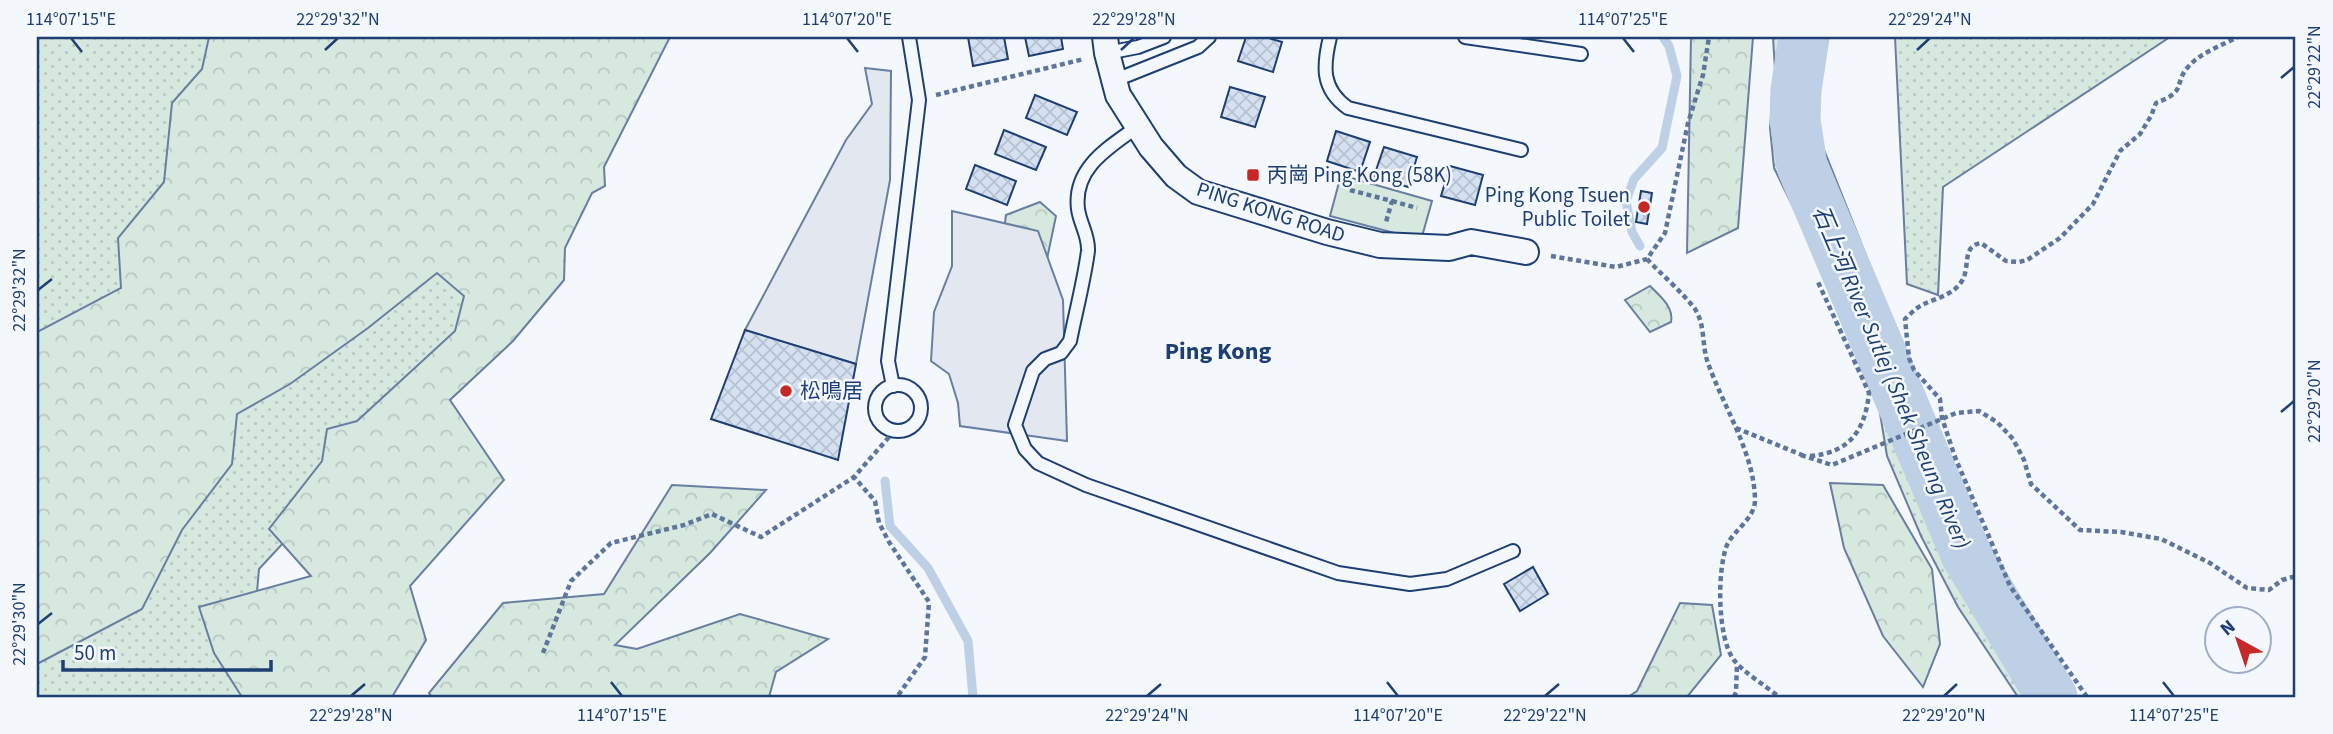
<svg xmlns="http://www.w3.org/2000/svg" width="2333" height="734" viewBox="0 0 2333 734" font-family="'Source Sans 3','Noto Sans TC',sans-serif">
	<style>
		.grass { fill: url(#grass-dots); stroke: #687fa3; stroke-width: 2 }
		.forest { fill: url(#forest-crowns); stroke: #687fa3; stroke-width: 2 }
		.green { fill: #d7e8df; stroke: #687fa3; stroke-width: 2 }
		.parking { fill: #e3e8f0; stroke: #687fa3; stroke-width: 2 }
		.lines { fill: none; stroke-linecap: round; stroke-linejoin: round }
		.stream { stroke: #bed0e5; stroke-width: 9 }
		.river { stroke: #bed0e5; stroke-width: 51 }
		.building { fill: url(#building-cross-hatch); stroke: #1d3f73; stroke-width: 2 }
		.lane-casing { stroke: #1d3f73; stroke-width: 16 }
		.street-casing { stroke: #1d3f73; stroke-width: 28 }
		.path { stroke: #5e769c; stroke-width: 4.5; stroke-dasharray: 5 3.5; stroke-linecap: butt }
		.lane { stroke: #f4f7fb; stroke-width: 12 }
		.street { stroke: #f4f7fb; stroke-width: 24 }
		.ticks { fill: none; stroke: #1d3f73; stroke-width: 2.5 }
		.poi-dot { fill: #c62828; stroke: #f4f7fb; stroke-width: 2.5 }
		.labels { text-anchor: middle; stroke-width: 5; stroke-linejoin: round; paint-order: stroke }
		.poi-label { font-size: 21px; fill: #1d3f73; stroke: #f4f7fb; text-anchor: start }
		.street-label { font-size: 21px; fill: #1d3f73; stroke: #f4f7fb }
		.water-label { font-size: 23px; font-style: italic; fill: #1d3f73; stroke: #f4f7fb }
		.quarter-label { font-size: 24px; font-weight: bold; fill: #1d3f73; stroke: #f4f7fb }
		.neatline { fill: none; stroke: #1d3f73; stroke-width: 2.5 }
		.ticks-label { font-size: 18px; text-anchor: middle; fill: #1d3f73 }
	</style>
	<defs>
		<pattern id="grass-dots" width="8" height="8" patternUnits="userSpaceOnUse" patternTransform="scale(1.75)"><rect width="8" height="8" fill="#d7e8df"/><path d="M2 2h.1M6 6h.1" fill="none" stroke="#b8c8c3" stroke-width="1.8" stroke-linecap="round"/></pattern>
		<pattern id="forest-crowns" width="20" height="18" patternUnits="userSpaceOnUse" patternTransform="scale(1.75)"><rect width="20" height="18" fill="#d7e8df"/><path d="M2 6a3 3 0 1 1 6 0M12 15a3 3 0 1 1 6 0" fill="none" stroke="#b8c8c3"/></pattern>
		<pattern id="building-cross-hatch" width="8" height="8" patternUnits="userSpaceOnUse" patternTransform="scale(1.75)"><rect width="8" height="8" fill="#d5e0f0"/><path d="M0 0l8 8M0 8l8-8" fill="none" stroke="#b6c1d1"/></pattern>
	</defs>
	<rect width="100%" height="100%" fill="#f4f7fb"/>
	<g class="grass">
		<path d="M37,37H533L469,343L259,569L248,697H37Z"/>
		<path d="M1773,37H1814L1811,55L1819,137L1881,293L1901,354L1941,443L1971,525L2012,606L2076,697H2018L1958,607L1921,536L1887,456L1877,395L1816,254L1774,168L1770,128L1775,70Z"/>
		<path d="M1895,37H2170L1943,187L1938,295L1907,284Z"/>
	</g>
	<g class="forest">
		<path d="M209,37H670L604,167L605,186L592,193L565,248L564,280L513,341L450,400L504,480L410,586L426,640L392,697H242L214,653L199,607L311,576L269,529L322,461L327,429L357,421L455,331L464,296L437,273L368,328L290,384L237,414L232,464L182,530L142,609L37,664V332L121,288L118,238L164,182L172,103L202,69Z"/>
		<path d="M1691,37H1753L1738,228L1687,253Z"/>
		<path d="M1040,202L1056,216L1040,292L1003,237L1006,215Z"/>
		<path d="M1650,286C1660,296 1674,307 1671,322L1650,332L1625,300Z"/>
		<path d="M1830,483L1883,485L1932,569L1940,644L1923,687L1883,636L1844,548Z"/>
		<path d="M672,485L766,490L710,553L615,645L637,649L740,614L828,639L776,672L769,697H432L429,693L503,603L604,594Z"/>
		<path d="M1680,603L1712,605L1721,655L1687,697H1628L1637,691Z"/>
	</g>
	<path class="green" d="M1341,175L1432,201L1421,240L1330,216Z"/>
	<g class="parking">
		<path d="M865,68L891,71L890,180L856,364L745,330L846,140L872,104Z"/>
		<path d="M952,211L1038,231L1063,300L1067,441L960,426L958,403L949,374L931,361L934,312L952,266Z"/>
	</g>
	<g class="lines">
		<g class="stream">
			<path d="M1640,246L1632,232L1626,201L1634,179L1662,148L1677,76L1669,46L1663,37"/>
			<path d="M885,481L890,526L928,568L968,641L973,697"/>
		</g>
		<path class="river" d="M1804,37L1796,90L1795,120L1802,166L1966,554L2052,697"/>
	</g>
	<g class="building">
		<path d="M968,37H1004L1008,59L973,66Z"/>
		<path d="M1025,37H1061L1063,49L1029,56Z"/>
		<path d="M1246,37H1265L1282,42L1273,72L1238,61Z"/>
		<path d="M1230,87L1265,97L1255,127L1221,117Z"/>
		<path d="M1035,95L1077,112L1067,135L1026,118Z"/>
		<path d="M1004,130L1046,147L1036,170L995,154Z"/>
		<path d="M1336,131L1370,142L1360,172L1327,161Z"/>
		<path d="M1384,147L1417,157L1408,187L1374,176Z"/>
		<path d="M975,165L1016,181L1007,205L966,189Z"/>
		<path d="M1450,166L1483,175L1475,205L1441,196Z"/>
		<path d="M1641,191L1652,193L1647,224L1636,222Z"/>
		<path d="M745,330L856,364L838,460L711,419Z"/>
		<path d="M1533,567L1548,594L1520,611L1504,584Z"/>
	</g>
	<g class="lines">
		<g class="lane-casing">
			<g id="lane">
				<path d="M1330,37C1323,66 1321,89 1348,108L1521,150"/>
				<path d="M1465,37L1581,54"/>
				<path d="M1107,53L1138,47L1164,37"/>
				<path d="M1113,81L1198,47L1209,37"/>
				<path d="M1137,127C1108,148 1073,168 1078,209C1080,224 1089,236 1088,251C1084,281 1076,311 1070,341L1061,353L1045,359L1033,371L1015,425L1025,449L1038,463L1086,485L1338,573L1410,584L1447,579L1513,551"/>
				<circle cx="898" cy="408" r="23"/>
				<path d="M893,386L888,361L919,100L909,37"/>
			</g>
		</g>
		<g class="street-casing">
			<path id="street" d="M1105,37L1107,53L1118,95L1151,147L1176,176L1198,192L1327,232L1380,245L1449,248L1471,242L1526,252"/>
		</g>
		<g class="path">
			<path d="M936,95L1084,59"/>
			<path d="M1350,190L1392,201L1386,222"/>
			<path d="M1392,201L1417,208"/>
			<path d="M1551,256L1616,267L1647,259L1665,233L1688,123L1703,75L1709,37"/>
			<path d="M1647,259C1660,273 1684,294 1695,309C1705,324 1702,344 1707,360C1722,405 1755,453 1755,501C1754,519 1734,530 1727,545C1717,570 1717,638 1734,660C1743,672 1766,686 1779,697"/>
			<path d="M1736,428L1802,455"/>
			<path d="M889,437L854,477L875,501L879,523L889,542L929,602L925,657L897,697"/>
			<path d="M1801,455L1832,465L1956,413L1979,411L1997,422L2013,439L2024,460L2031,484L2080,530L2121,532L2161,539L2210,563L2247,588L2269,590L2282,580L2296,576"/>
			<path d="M1810,456C1849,453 1865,431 1869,393L1818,282"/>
			<path d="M543,653L571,581L611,543L684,525L712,514L761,537L854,477"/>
			<path d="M1734,697L1736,692L1737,664"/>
			<path d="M2087,697L2010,586L1955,457L1942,418L1940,399L1914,370L1909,358L1905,319C1910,314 1916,308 1922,305C1936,298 1955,295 1963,279C1970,265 1962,246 1981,243L2006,261L2019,262L2027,260L2060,238L2093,204L2120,151L2140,134L2151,116L2156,103C2188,91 2173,84 2188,67C2200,53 2222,45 2238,37"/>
		</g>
		<use href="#lane" class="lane"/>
		<use href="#street" class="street"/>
	</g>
	<path class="ticks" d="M71,38L82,52M847,38L858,52M1623,38L1634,52M325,50L338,38M1121,50L1134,38M1917,50L1930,38M2281,78L2294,67M38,290L52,279M2281,412L2294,401M38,624L52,613M611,682L622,696M1387,682L1398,696M2163,682L2174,696M351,696L365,684M1147,696L1161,684M1545,696L1559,684M1944,696L1957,684"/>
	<g class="poi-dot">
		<rect x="1246" y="168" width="14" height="14" rx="3.5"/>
		<circle cx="1644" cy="207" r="7"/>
		<circle cx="786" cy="391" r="7"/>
	</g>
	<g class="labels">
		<g class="poi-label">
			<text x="1267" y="182">丙崗 Ping Kong (58K)</text>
			<text x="1630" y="202" text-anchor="end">Ping Kong Tsuen<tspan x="1630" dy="24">Public Toilet</tspan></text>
			<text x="800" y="398">松鳴居</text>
		</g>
		<g class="street-label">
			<text transform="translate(1271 212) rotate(18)" y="7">PING KONG ROAD</text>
		</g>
		<g class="water-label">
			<text transform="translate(1892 377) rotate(67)" y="8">石上河 River Sutlej (Shek Sheung River)</text>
		</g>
		<g class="quarter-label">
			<text x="1218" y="359">Ping Kong</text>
		</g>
	</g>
	<rect width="2333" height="734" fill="none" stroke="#f4f7fb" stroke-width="77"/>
	<g transform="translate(2238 640) rotate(320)"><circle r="33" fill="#f4f7fb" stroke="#9eadc5" stroke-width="2"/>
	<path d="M0-5L12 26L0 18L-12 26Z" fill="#c62828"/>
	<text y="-10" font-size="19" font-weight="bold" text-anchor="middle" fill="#1d3f73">N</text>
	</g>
	<path d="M63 660v10h208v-10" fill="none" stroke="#1d3f73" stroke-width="3.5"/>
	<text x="74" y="660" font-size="21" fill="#1d3f73" stroke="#f4f7fb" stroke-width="5" paint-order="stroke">50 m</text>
	<rect x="38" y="38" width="2256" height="658" class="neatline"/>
	<g class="ticks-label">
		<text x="71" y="25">114°07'15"E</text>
		<text x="338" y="25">22°29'32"N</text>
		<text x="847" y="25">114°07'20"E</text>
		<text x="1134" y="25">22°29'28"N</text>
		<text x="1623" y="25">114°07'25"E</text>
		<text x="1930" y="25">22°29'24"N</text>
		<text transform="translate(2314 67) rotate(-90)" y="6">22°29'22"N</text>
		<text transform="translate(19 290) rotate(-90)" y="6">22°29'32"N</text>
		<text transform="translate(2314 401) rotate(-90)" y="6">22°29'20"N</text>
		<text transform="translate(19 624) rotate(-90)" y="6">22°29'30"N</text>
		<text x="351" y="721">22°29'28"N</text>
		<text x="622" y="721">114°07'15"E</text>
		<text x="1147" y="721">22°29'24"N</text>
		<text x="1398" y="721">114°07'20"E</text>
		<text x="1545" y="721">22°29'22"N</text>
		<text x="1944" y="721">22°29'20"N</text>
		<text x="2174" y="721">114°07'25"E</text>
	</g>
</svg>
